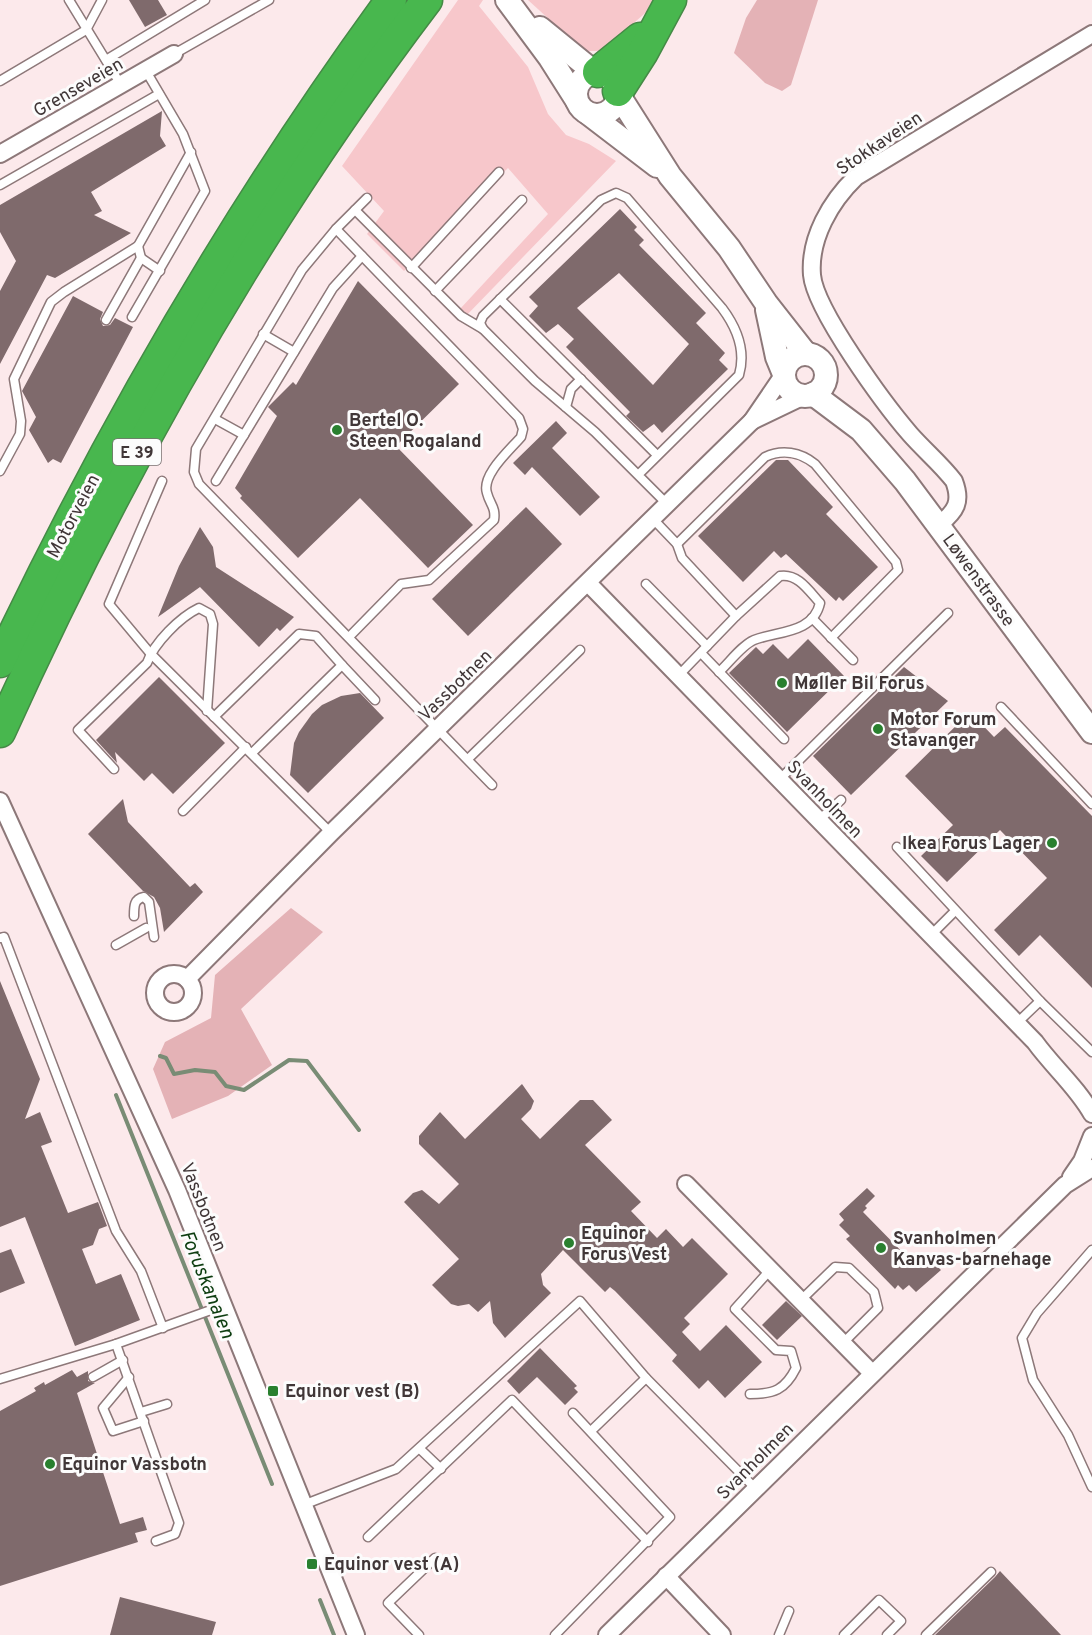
<svg xmlns="http://www.w3.org/2000/svg" width="1092" height="1635" viewBox="0 0 1092 1635" font-family="Overpass,sans-serif">
	<style>
		.green { fill: #f7c7cb }
		.forest { fill: #e4b2b6 }
		.lines { fill: none; stroke-linecap: round; stroke-linejoin: round }
		.stream { stroke: #798c75; stroke-width: 4 }
		.building { fill: #7f6a6c; fill-rule: evenodd }
		.service-casing { stroke: #8d7879; stroke-width: 11 }
		.minor-casing { stroke: #8d7879; stroke-width: 20 }
		.secondary-casing { stroke: #8d7879; stroke-width: 26 }
		.motorway-casing { stroke: #458a46; stroke-width: 33 }
		.service { stroke: #fff; stroke-width: 8 }
		.minor { stroke: #fff; stroke-width: 16 }
		.secondary { stroke: #fff; stroke-width: 22 }
		.motorway { stroke: #48b74e; stroke-width: 30 }
		.poi-dot { fill: #29802f; stroke: #fcfcfc; stroke-width: 2 }
		.labels { text-anchor: middle; stroke-width: 6; stroke-linejoin: round; paint-order: stroke }
		.shield { fill: #fcfcfc; stroke: #787172; stroke-width: 1.5 }
		.shield-label { font-size: 16px; font-weight: bold; fill: #403637 }
		.street-label { font-size: 18px; fill: #403637; stroke: #fcfcfc }
		.poi-label { font-size: 18px; font-weight: bold; fill: #403637; stroke: #fcfcfc; text-anchor: start }
		.water-label { font-size: 20px; font-style: italic; fill: #0d3d10; stroke: #fcfcfc }
	</style>
	<rect width="100%" height="100%" fill="#fce9eb"/>
	<g class="green">
		<path d="M458,0H483L479,6L528,67L548,114L566,135L589,144L616,161L463,319L460,309L548,214L508,168L404,271L367,234L384,211L342,166Z"/>
		<path d="M528,0H660L602,51H584Z"/>
	</g>
	<g class="forest">
		<path d="M757,0H818L791,85L782,91L765,83L734,53L746,18Z"/>
		<path d="M291,908L323,932L241,1009L272,1065L228,1096L172,1119L153,1069L165,1042L211,1018L215,975Z"/>
	</g>
	<g class="lines">
		<g class="stream">
			<path d="M160,1056L166,1058L174,1074L195,1070L215,1072L226,1086L244,1090L289,1060L307,1061L359,1130"/>
			<path d="M116,1095L272,1484"/>
			<path d="M320,1600L334,1635"/>
		</g>
	</g>
	<g class="building">
		<path d="M129,0H158L167,15L145,27Z"/>
		<path d="M162,111L160,136L166,146L91,192L102,211L94,215L131,233L55,278L47,275L0,364V291L16,261L0,232V205Z"/>
		<path d="M620,209L637,227L634,230L644,240L639,245L706,313L696,323L725,353L719,360L728,369L662,433L654,424L643,432L626,416L630,412L566,347L574,339L558,324L546,333L529,316L538,306L529,297ZM619,273L689,344L653,385L577,308Z"/>
		<path d="M358,281L459,384L396,446L473,525L428,568L360,498L298,558L240,498L242,496L235,488L277,416L268,407L293,382L296,385Z"/>
		<path d="M73,296L103,312L100,319L103,326L110,325L115,318L133,327L61,463L53,459L48,463L29,430L36,417L22,391Z"/>
		<path d="M556,421L567,433L552,448L600,497L580,516L532,467L525,475L513,463Z"/>
		<path d="M776,460H788L833,507L826,514L878,567L843,601L839,597L836,601L786,554L781,558L774,551L743,582L698,536Z"/>
		<path d="M526,507L562,544L468,636L432,599Z"/>
		<path d="M200,527L213,547L216,567L294,617L280,631L277,628L259,647L200,587L158,617L179,566Z"/>
		<path d="M808,639L844,676L787,732L729,673L756,647L763,654L773,644L788,659Z"/>
		<path d="M904,667L948,701L851,795L813,756Z"/>
		<path d="M159,677L225,743L173,794L152,773L144,781L115,752L117,763L96,740Z"/>
		<path d="M360,693L384,718L308,793L290,775L294,743L299,732L312,714L322,705L341,696Z"/>
		<path d="M970,712L994,737L1005,727L1092,816V988L1040,935L1019,956L994,930L1047,878L1000,830L947,882L921,856L953,825L905,776Z"/>
		<path d="M123,799L128,822L190,887L195,883L203,892L164,932L160,908L154,897L143,891L88,834Z"/>
		<path d="M0,981L40,1079L25,1119L40,1112L52,1142L41,1146L68,1213L98,1202L107,1226L99,1229L93,1245L82,1249L96,1284L121,1274L140,1320L75,1346L25,1217L0,1227Z"/>
		<path d="M522,1084L534,1101L531,1109L521,1119L540,1139L580,1100H593L612,1120L585,1145L641,1202L631,1211L657,1238L666,1229L683,1247L692,1238L728,1274L684,1318L690,1324L682,1332L700,1351L726,1325L762,1362L725,1398L708,1380L699,1389L672,1361L677,1355L615,1291L610,1287L605,1292L563,1250L541,1274L543,1285L551,1293L505,1338L493,1323L490,1301L478,1312L469,1304L458,1306L451,1304L432,1285L459,1259L404,1202L413,1193L422,1190L439,1204L459,1184L419,1144V1136L440,1112L465,1139Z"/>
		<path d="M867,1188L875,1196L865,1206L867,1208L863,1212L911,1261L915,1258L927,1266L932,1261L941,1270L916,1292L909,1285L903,1290L898,1285L895,1289L846,1239L850,1236L839,1225L844,1220L839,1214Z"/>
		<path d="M11,1249L25,1283L0,1293V1253Z"/>
		<path d="M786,1301L802,1316L777,1340L762,1325Z"/>
		<path d="M540,1348L577,1386L574,1388L578,1392L565,1405L537,1377L519,1394L507,1381Z"/>
		<path d="M72,1370L77,1377L88,1371V1381L95,1383L77,1393L120,1524L143,1517L147,1530L135,1533L138,1542L0,1586V1411L36,1391L34,1388L44,1382L45,1385Z"/>
		<path d="M1000,1571L1061,1635H935L995,1577Z"/>
		<path d="M120,1597L216,1622L212,1635H110Z"/>
	</g>
	<g class="lines">
		<g class="service-casing">
			<g id="service">
				<path d="M69,0L121,85"/>
				<path d="M174,54L269,0"/>
				<path d="M106,60L205,0"/>
				<path d="M0,81L86,30L102,0"/>
				<path d="M0,185L159,94"/>
				<path d="M367,198L336,229L302,270L196,449L194,472L199,484L492,785"/>
				<path d="M355,210L461,316L483,329"/>
				<path d="M336,229L519,418L523,429L521,437C510,450 481,475 487,493C490,505 496,507 494,520L429,580L401,584L349,637"/>
				<path d="M141,258L160,271"/>
				<path d="M411,268L499,172"/>
				<path d="M435,291L522,200"/>
				<path d="M500,299L657,455"/>
				<path d="M132,317L205,191L183,134L146,71"/>
				<path d="M106,320L141,258L138,246"/>
				<path d="M263,334L294,352"/>
				<path d="M566,407L571,389L581,379"/>
				<path d="M215,419L244,435"/>
				<path d="M0,471L20,434L21,421L14,379L51,302L64,292L138,246L191,152"/>
				<path d="M638,475L739,375C746,351 737,328 722,308L627,198L616,193L601,200L483,316L480,323L483,329L535,381L595,432L668,505"/>
				<path d="M162,481L109,604L150,653L331,833"/>
				<path d="M216,481L333,288L362,256"/>
				<path d="M654,520L677,544L682,558L736,616"/>
				<path d="M677,544L765,457C782,449 800,452 815,464L896,562L898,570L831,638"/>
				<path d="M646,584L707,646"/>
				<path d="M812,618L853,660"/>
				<path d="M701,653L784,739"/>
				<path d="M342,665L375,700"/>
				<path d="M678,676L736,616L780,576C798,573 809,591 820,603C813,634 777,631 754,640C742,645 729,663 719,672"/>
				<path d="M1001,707L1092,804"/>
				<path d="M214,717L299,634L316,636L342,665L252,753"/>
				<path d="M468,759L580,650"/>
				<path d="M114,769L78,730L147,663C154,643 180,617 199,608L210,614L213,624L207,711"/>
				<path d="M779,780L948,613"/>
				<path d="M183,811L246,747"/>
				<path d="M819,820L841,800"/>
				<path d="M897,847L1040,1001L1092,1052"/>
				<path d="M134,916C134,906 134,899 144,897L149,902L154,937"/>
				<path d="M931,935L955,911"/>
				<path d="M0,938L4,937L116,1231L141,1271L163,1328"/>
				<path d="M116,945L146,928"/>
				<path d="M1017,1023L1040,1001"/>
				<path d="M1092,1250L1037,1313L1022,1338L1033,1380L1068,1435L1092,1487"/>
				<path d="M801,1300L835,1267L849,1268L874,1292L878,1308L843,1343"/>
				<path d="M116,1344L179,1523L175,1534L156,1541"/>
				<path d="M93,1377L123,1360"/>
				<path d="M129,1377L103,1408L113,1431L144,1421"/>
				<path d="M0,1379L116,1344L222,1306"/>
				<path d="M750,1394C774,1394 785,1390 796,1368L791,1351L776,1350L735,1309L771,1269"/>
				<path d="M141,1412L167,1404"/>
				<path d="M591,1431L646,1378"/>
				<path d="M420,1449L441,1469"/>
				<path d="M303,1505L396,1469L580,1301L646,1378L755,1488"/>
				<path d="M368,1537L512,1400L648,1542"/>
				<path d="M419,1635L388,1603L435,1558"/>
				<path d="M555,1635L670,1517L573,1413"/>
				<path d="M779,1635L789,1611"/>
				<path d="M844,1635L879,1600L901,1621L887,1635"/>
				<path d="M926,1635L991,1572"/>
			</g>
		</g>
		<g class="minor-casing">
			<g id="minor">
				<path d="M0,154L174,54"/>
				<path d="M784,374L752,421L806,395"/>
				<path d="M939,525C956,511 962,502 954,481C941,464 924,450 910,434C885,405 815,310 812,275C809,238 831,201 856,177L1092,34"/>
				<path d="M588,583L1035,1042C1053,1067 1077,1087 1092,1114"/>
				<path d="M0,801L177,1190L356,1635"/>
				<circle cx="174" cy="993" r="19"/>
				<path d="M187,979L331,833L752,421"/>
				<path d="M1071,1177L1082,1161L1092,1136"/>
				<path d="M686,1184L872,1373"/>
				<path d="M666,1576L722,1635"/>
				<path d="M607,1635L1065,1185L1092,1168"/>
			</g>
		</g>
		<g class="secondary-casing">
			<g id="secondary">
				<path d="M507,0L550,58L576,99"/>
				<path d="M540,28L594,72"/>
				<circle cx="597" cy="94" r="21"/>
				<path d="M618,94L670,176L729,248L766,303L806,354"/>
				<path d="M589,114L657,166"/>
				<path d="M767,310L777,357L784,374"/>
				<circle cx="805" cy="375" r="21"/>
				<path d="M813,394L861,430L905,481L1092,732"/>
			</g>
		</g>
		<g class="motorway-casing">
			<g id="motorway">
				<path d="M598,72L640,38"/>
				<path d="M618,91L643,52L671,0"/>
				<path d="M0,662C110,430 239,208 391,0"/>
				<path d="M0,732C117,473 255,226 427,0"/>
			</g>
		</g>
		<use href="#service" class="service"/>
		<use href="#minor" class="minor"/>
		<use href="#secondary" class="secondary"/>
		<use href="#motorway" class="motorway"/>
	</g>
	<g class="poi-dot">
		<circle cx="337" cy="430" r="6"/>
		<circle cx="782" cy="683" r="6"/>
		<circle cx="878" cy="729" r="6"/>
		<circle cx="1052" cy="843" r="6"/>
		<circle cx="569" cy="1243" r="6"/>
		<circle cx="881" cy="1248" r="6"/>
		<rect x="267" y="1385" width="12" height="12" rx="3"/>
		<circle cx="50" cy="1464" r="6"/>
		<rect x="306" y="1558" width="12" height="12" rx="3"/>
	</g>
	<g class="labels">
		<rect class="shield" x="113" y="439" width="48" height="26" rx="4.5"/>
		<g class="shield-label">
			<text x="137" y="458">E 39</text>
		</g>
		<g class="street-label">
			<text transform="translate(78 87) rotate(-30)" y="6">Grenseveien</text>
			<text transform="translate(879 143) rotate(-34)" y="6">Stokkaveien</text>
			<text transform="translate(73 516) rotate(-62)" y="6">Motorveien</text>
			<text transform="translate(979 580) rotate(54)" y="6">Løwenstrasse</text>
			<text transform="translate(455 685) rotate(-44)" y="6">Vassbotnen</text>
			<text transform="translate(825 799) rotate(46)" y="6">Svanholmen</text>
			<text transform="translate(204 1207) rotate(68)" y="6">Vassbotnen</text>
			<text transform="translate(755 1461) rotate(-45)" y="6">Svanholmen</text>
		</g>
		<g class="poi-label">
			<text x="349" y="426">Bertel O.<tspan x="349" dy="21">Steen Rogaland</tspan></text>
			<text x="794" y="689">Møller Bil Forus</text>
			<text x="890" y="725">Motor Forum<tspan x="890" dy="21">Stavanger</tspan></text>
			<text x="1040" y="849" text-anchor="end">Ikea Forus Lager</text>
			<text x="581" y="1239">Equinor<tspan x="581" dy="21">Forus Vest</tspan></text>
			<text x="893" y="1244">Svanholmen<tspan x="893" dy="21">Kanvas-barnehage</tspan></text>
			<text x="285" y="1397">Equinor vest (B)</text>
			<text x="62" y="1470">Equinor Vassbotn</text>
			<text x="324" y="1570">Equinor vest (A)</text>
		</g>
		<g class="water-label">
			<text transform="translate(208 1284) rotate(68)" y="7">Foruskanalen</text>
		</g>
	</g>
</svg>
